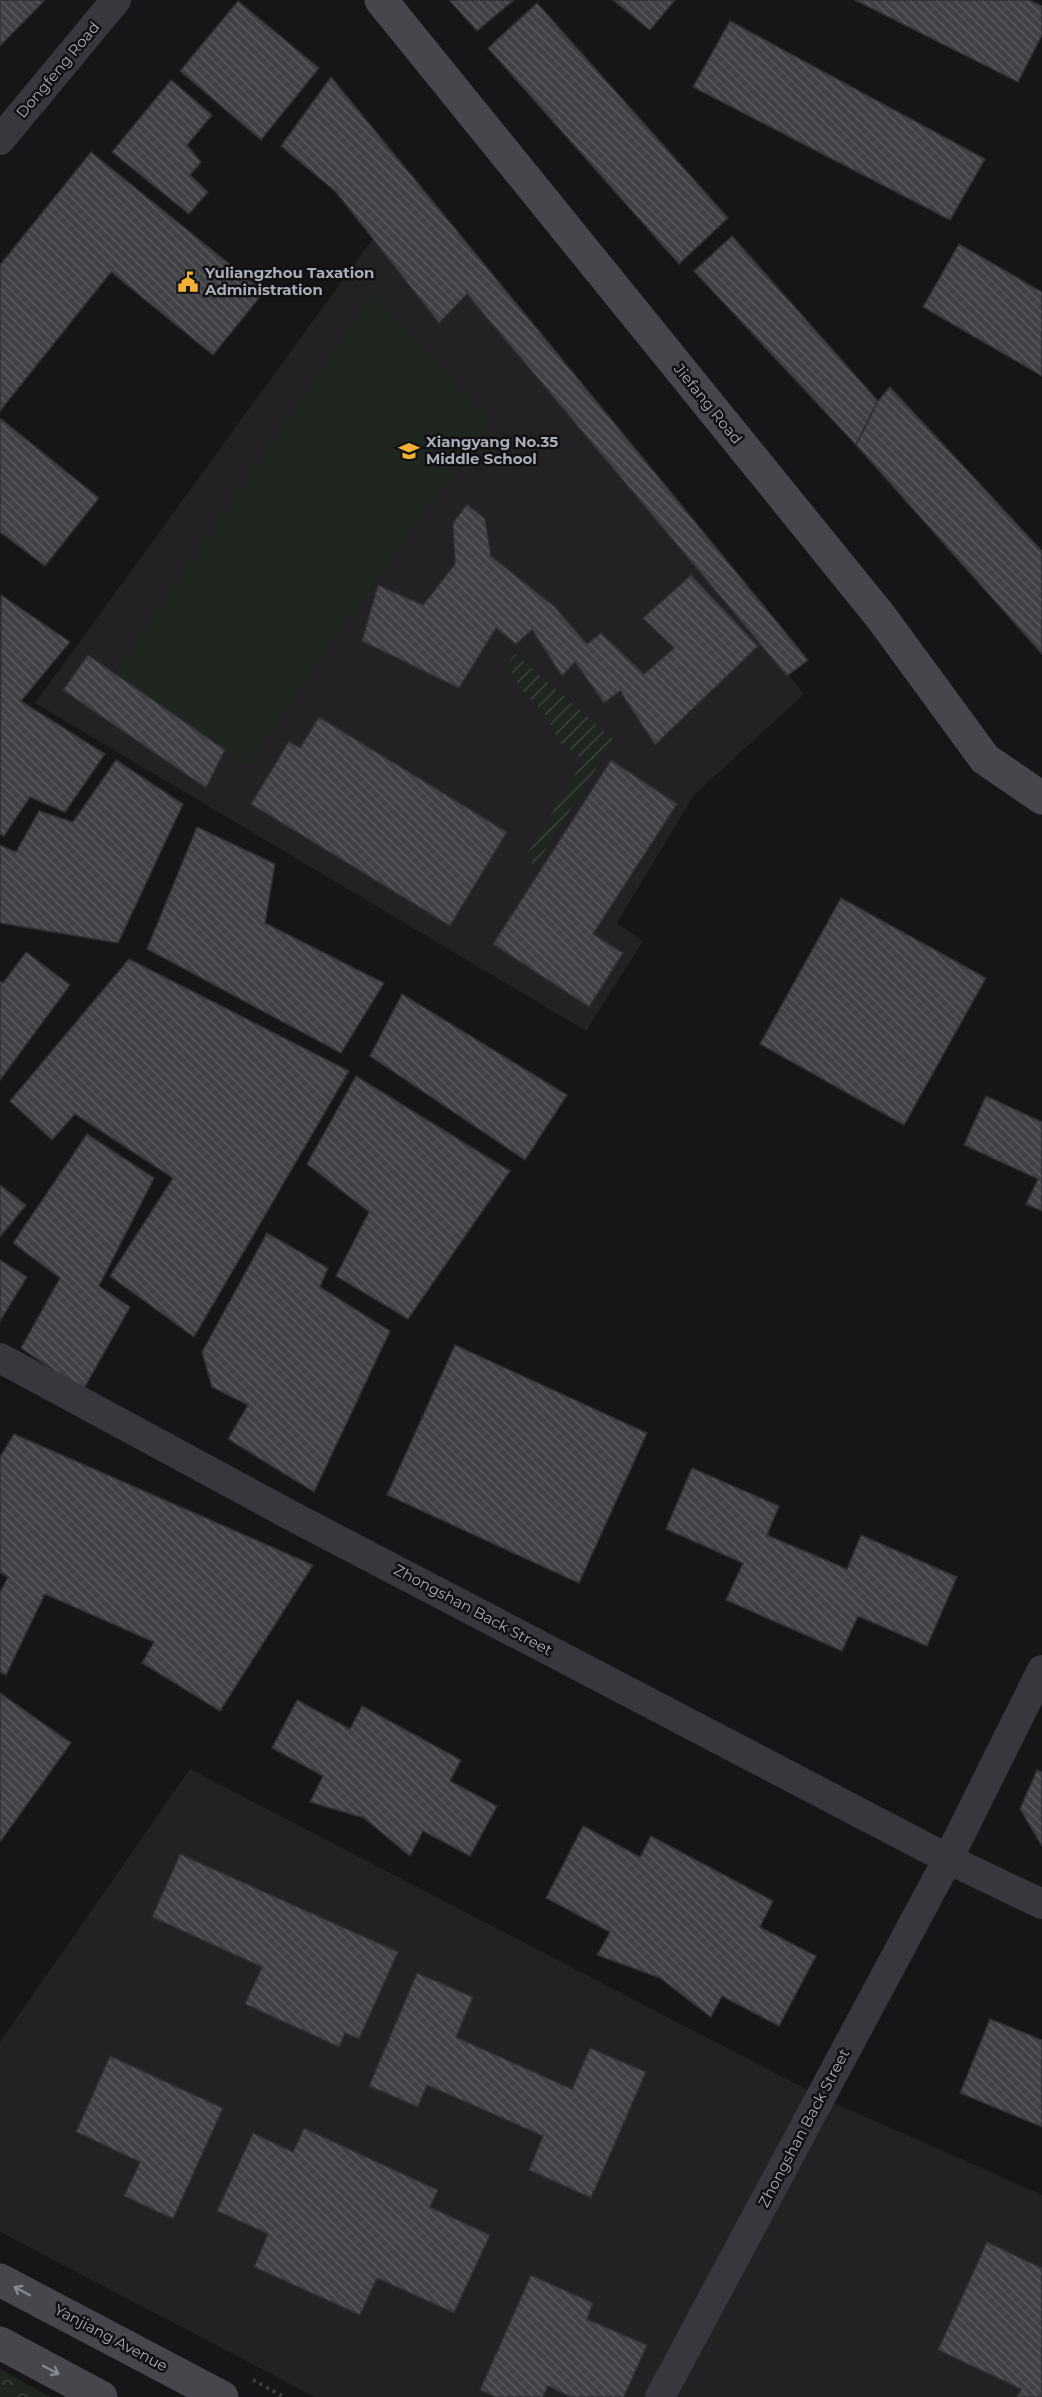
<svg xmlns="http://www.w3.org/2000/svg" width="1042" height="2397" viewBox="0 0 1042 2397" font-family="Montserrat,sans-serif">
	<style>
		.built { fill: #222225 }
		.park { fill: url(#park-crowns) }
		.garden { fill: url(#garden-furrows) }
		.pitch { fill: #1e261f }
		.building { fill: url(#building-back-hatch); stroke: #303034; stroke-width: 1.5 }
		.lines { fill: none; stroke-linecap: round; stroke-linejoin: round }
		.path { stroke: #3d3f44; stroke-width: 4; stroke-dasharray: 3 4.5; stroke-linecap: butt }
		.street { stroke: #37383d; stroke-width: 30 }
		.secondary { stroke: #45474d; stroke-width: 33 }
		.oneway { stroke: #858993 }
		.labels { text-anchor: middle; stroke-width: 5; stroke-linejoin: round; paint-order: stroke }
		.street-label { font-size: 15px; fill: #a8adb8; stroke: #111113 }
		.poi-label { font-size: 15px; font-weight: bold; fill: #a8adb8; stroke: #111113; text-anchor: start }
	</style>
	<defs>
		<pattern id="park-crowns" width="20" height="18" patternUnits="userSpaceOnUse" patternTransform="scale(1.5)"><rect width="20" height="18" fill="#1e261f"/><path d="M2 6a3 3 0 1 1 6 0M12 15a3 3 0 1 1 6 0" fill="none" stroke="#3c433d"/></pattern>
		<pattern id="garden-furrows" width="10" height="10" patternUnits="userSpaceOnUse" patternTransform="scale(1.5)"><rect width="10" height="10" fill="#1e261f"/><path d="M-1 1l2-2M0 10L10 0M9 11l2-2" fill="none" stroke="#3c433d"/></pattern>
		<pattern id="building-back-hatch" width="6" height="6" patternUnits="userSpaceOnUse" patternTransform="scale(1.5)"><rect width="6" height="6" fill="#404145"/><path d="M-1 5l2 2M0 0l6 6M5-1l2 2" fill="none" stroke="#595a5e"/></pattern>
	</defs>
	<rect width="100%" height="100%" fill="#161618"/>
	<g class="built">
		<path d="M395,208L804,694L694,795L617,923L643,941L586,1031L35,703Z"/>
		<path d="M190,1769L821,2097L1042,2195V2397H315L0,2232V2042Z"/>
	</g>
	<path class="park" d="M0,2369L50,2397H0Z"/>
	<path class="garden" d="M515,654L614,740L535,866L525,858L584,760L558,741L554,730L544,713L521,689L507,665Z"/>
	<path class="pitch" d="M371,293L491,420L246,765L115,675Z"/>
	<g class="building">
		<path d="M0,0H45L0,46Z"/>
		<path d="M449,0H514L477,31Z"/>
		<path d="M613,0H675L650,30Z"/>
		<path d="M855,0H1029L1042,6V35L1018,82Z"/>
		<path d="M238,1L319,68L261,140L180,71Z"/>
		<path d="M537,3L728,218L679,264L488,48Z"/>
		<path d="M730,21L985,159L950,220L693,87Z"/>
		<path d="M331,77L723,556L808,660L787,676L467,294L439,323L336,192L281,146Z"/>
		<path d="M171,80L212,115L187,145L201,162L190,175L208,192L189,214L112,152Z"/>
		<path d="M91,152L264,292L213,355L111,272L0,411V265Z"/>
		<path d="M732,236L878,401L856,445L694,271Z"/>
		<path d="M959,244L1042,292V376L923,307Z"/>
		<path d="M890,387L1042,551V654L856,445L878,401Z"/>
		<path d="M0,418L99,498L45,566L0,532Z"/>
		<path d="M467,504L485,519L491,556L555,607L587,644L601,633L644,674L674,648L643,618L691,575L758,646L655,745L620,691L604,703L575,662L562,676L532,630L516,644L496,628L459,688L362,641L378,585L423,605L455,564L453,523Z"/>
		<path d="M1,595L70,642L21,701L105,754L65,812L30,797L4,836L0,834Z"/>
		<path d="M88,655L225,750L206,788L63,690Z"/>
		<path d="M319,717L507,832L450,926L251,804L289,741L300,748Z"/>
		<path d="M116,760L183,804L118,943L0,923V845L16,852L39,811L73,822Z"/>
		<path d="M611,760L677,804L593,934L623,953L589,1007L493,944Z"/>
		<path d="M197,827L275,864L265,923L384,983L341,1053L147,949Z"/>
		<path d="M841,898L986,978L904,1125L760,1044Z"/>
		<path d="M26,952L70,985L0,1080V981L3,983Z"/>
		<path d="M129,959L349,1071L194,1337L110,1276L173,1178L75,1114L52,1140L10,1101Z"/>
		<path d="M402,994L567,1095L525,1160L370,1056Z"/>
		<path d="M356,1076L510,1171L408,1319L336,1276L369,1212L307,1164Z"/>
		<path d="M986,1096L1042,1122V1211L1026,1204L1038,1179L964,1145Z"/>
		<path d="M87,1134L154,1178L99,1286L130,1307L83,1390L21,1348L60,1278L13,1243Z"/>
		<path d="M0,1185L26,1205L0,1237Z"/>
		<path d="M267,1233L328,1268L320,1287L390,1331L314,1492L228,1439L248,1405L212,1387L202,1352Z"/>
		<path d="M0,1260L27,1277L0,1321Z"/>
		<path d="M455,1345L647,1433L579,1583L387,1495Z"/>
		<path d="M14,1434L313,1565L220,1711L142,1663L154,1642L45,1594L6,1675L0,1672V1592L8,1577L0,1572V1457Z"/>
		<path d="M692,1468L779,1506L767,1535L847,1569L861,1535L957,1577L927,1646L858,1616L842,1651L726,1600L743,1563L666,1529Z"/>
		<path d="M0,1693L71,1743L0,1842Z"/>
		<path d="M297,1700L350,1729L362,1706L461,1760L450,1781L497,1806L470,1856L423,1831L410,1856L364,1818L310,1802L323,1776L272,1748Z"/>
		<path d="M1037,1770L1042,1772V1846L1020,1809Z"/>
		<path d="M583,1826L640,1857L651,1836L773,1901L760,1927L816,1956L779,2026L722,1996L711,2017L660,1978L597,1955L610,1932L546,1898Z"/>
		<path d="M180,1854L398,1952L359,2039L345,2033L339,2047L245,2004L262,1967L152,1917Z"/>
		<path d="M417,1973L473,1997L456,2037L572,2089L590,2048L646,2072L591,2198L529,2170L543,2136L427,2085L418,2107L369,2086Z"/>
		<path d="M990,2019L1042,2040V2127L960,2093Z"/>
		<path d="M110,2056L223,2108L173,2219L124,2196L140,2162L76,2132Z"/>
		<path d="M304,2128L438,2190L430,2207L490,2235L454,2313L377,2278L360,2315L254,2267L268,2234L217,2211L253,2133L293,2152Z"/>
		<path d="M987,2242L1042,2268V2397H1017L1021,2389L938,2350Z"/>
		<path d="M531,2275L593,2303L587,2319L647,2345L624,2397H571L548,2386L543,2397H495L480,2390Z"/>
	</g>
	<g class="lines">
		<path class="path" d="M253,2380L284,2397"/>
		<g class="street">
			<path d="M0,140L116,0"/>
			<path d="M0,1358L292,1516L948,1859L1042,1904"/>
			<path d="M660,2397L948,1859L1042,1670"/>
		</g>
		<g class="secondary">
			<path d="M381,0L881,617L985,759L1042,798"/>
			<path d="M0,2280L222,2397"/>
			<path d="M0,2343L101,2397"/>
		</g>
	</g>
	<defs><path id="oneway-shaft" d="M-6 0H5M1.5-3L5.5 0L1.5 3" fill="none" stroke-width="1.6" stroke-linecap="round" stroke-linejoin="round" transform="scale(1.5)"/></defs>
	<g class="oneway">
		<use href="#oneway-shaft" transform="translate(22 2291) rotate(-152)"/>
		<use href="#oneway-shaft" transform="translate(51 2370) rotate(28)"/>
	</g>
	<defs>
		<g id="civic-bare" transform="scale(1.62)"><path d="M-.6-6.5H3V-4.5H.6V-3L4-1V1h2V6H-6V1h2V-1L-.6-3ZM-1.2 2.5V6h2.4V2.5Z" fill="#f2b134" stroke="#111113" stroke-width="2.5" paint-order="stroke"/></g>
		<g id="school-bare" transform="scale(1.62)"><path d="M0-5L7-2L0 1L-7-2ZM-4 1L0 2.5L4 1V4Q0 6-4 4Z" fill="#f2b134" stroke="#111113" stroke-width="2.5" paint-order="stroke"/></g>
	</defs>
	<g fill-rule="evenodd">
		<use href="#civic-bare" x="188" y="282"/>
		<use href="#school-bare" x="409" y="451"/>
	</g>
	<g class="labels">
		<g class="street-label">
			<text transform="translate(58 70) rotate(-50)" y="5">Dongfeng Road</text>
			<text transform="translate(708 404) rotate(51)" y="5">Jiefang Road</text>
			<text transform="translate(473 1610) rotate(28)" y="5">Zhongshan Back Street</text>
			<text transform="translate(804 2128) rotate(-62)" y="5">Zhongshan Back Street</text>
			<text transform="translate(111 2338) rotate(28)" y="5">Yanjiang Avenue</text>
		</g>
		<g class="poi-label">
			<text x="205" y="278">Yuliangzhou Taxation<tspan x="205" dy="17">Administration</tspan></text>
			<text x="426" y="447">Xiangyang No.35<tspan x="426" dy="17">Middle School</tspan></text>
		</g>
	</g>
</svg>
